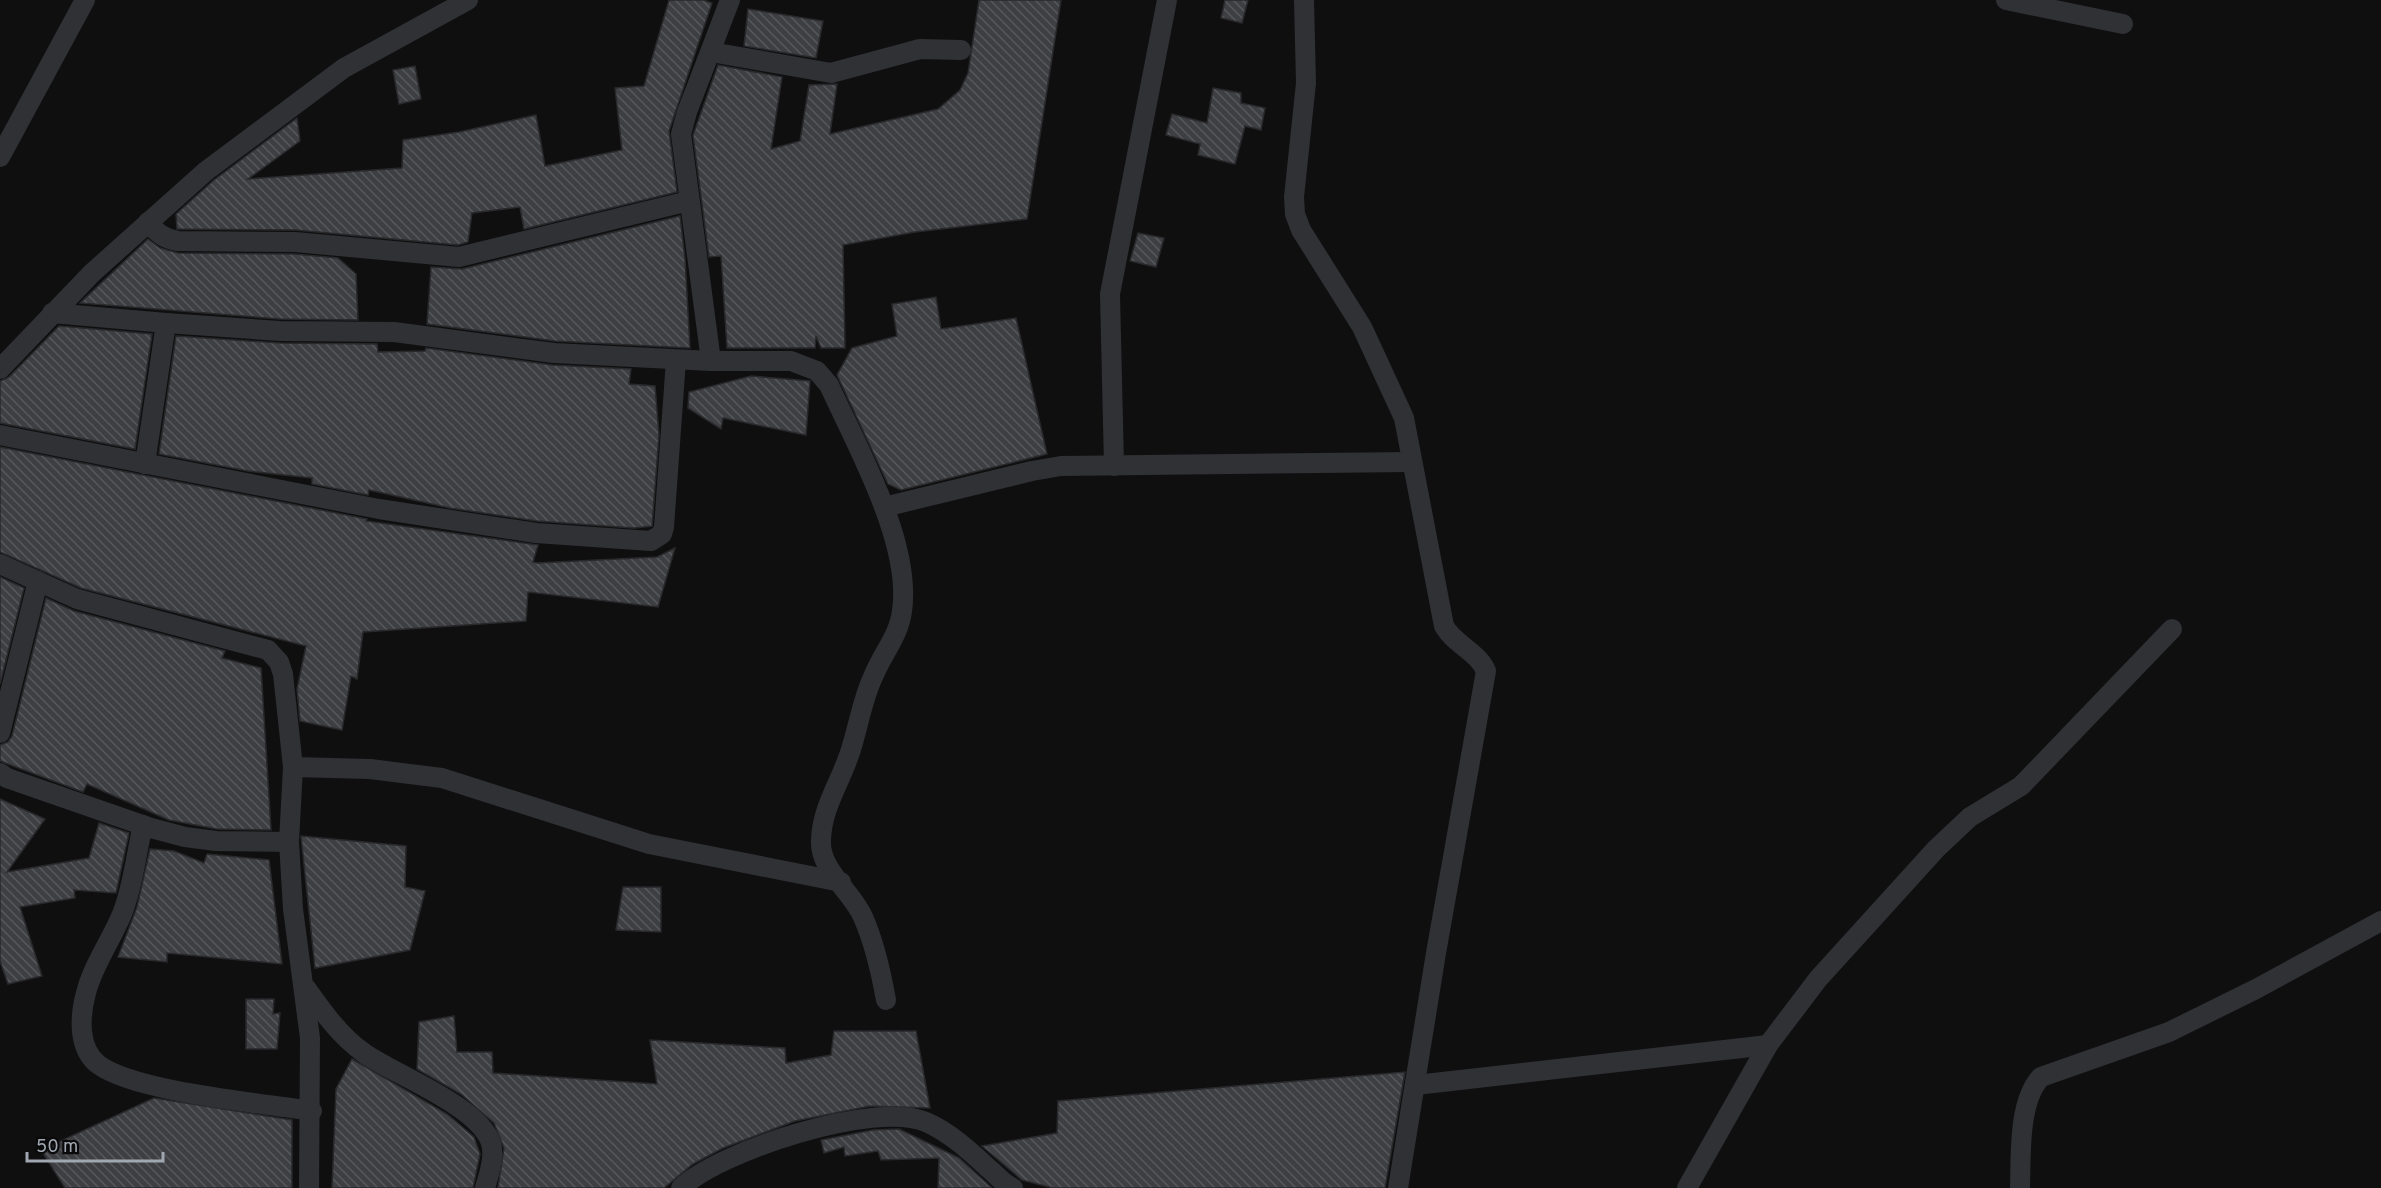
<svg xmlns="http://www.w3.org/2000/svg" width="2381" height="1188" viewBox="0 0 2381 1188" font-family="Overpass,sans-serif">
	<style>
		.building { fill: url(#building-back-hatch); stroke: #29292c; stroke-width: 1.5 }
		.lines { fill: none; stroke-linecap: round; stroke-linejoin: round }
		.minor { stroke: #303135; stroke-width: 20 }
	</style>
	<defs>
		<pattern id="building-back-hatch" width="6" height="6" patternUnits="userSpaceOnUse" patternTransform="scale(1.5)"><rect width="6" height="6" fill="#3e3f43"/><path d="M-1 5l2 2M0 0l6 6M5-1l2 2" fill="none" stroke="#57585c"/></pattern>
	</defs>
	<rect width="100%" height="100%" fill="#0f0f10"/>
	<g class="building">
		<path d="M669,0H703L712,3L669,131L677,192L524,229L520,207L472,213L468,242L458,245L296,230L177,229L176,214L214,180L297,118L300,141L248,179L402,168L403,140L459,132L536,115L545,166L622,150L615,88L644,86Z"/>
		<path d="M979,0H1061L1027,219L915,232L843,245L845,348H821L816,336L815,348H727L721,256L709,257L693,135L718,65L782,77L771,149L800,141L809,85L837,84L830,134L938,109L960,90L968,73Z"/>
		<path d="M1225,0H1248L1242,23L1221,18Z"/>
		<path d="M748,9L823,21L816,58L744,46Z"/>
		<path d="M415,66L421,99L399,104L393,70Z"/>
		<path d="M1213,88L1241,93V103L1265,108L1261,130L1245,126L1235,164L1198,155L1200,144L1166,135L1172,114L1207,123Z"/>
		<path d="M680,216L685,259L690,348L555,341L427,324L431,267L462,269Z"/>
		<path d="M1138,233L1164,238L1156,267L1130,261Z"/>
		<path d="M148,239L160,248L178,253L294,254L338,258L356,274L358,320L280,319L80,303Z"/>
		<path d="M936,297L941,329L1016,318L1047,454L901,490L888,484L837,375L852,348L897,336L892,304Z"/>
		<path d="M59,326L152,334L135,449L0,423V381L9,377Z"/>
		<path d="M176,336L280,343L377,344L378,352L425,351L426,348L552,365L631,369L629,384L655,386L659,435L652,526L634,528L537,521L450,508L369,490L368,495L312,484V478L248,471L159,454Z"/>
		<path d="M751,376L810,381L806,435L723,418L721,429L688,408L689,392Z"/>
		<path d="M0,447L367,519L366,521L538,545L533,562L537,563L657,557L675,548L658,607L528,592L526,621L363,632L357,679L351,676L342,730L300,721L297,689L306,646L81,588L0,552Z"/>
		<path d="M0,577L24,588L0,684Z"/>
		<path d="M46,598L74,611L225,651L222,658L261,668L271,830L217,829L169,820L87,784L83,792L0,761V745L8,742L12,736Z"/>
		<path d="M0,799L45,819L7,872L89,858L99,823L129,833L116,893L74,890L75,898L20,907L42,976L8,984L0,961Z"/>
		<path d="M301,836L406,846L405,887L425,891L410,950L315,968Z"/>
		<path d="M150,849L174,851L204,863L207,854L269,860L282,964L167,953V962L118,957L137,907Z"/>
		<path d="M623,887H661V932L616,930Z"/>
		<path d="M246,999H274L273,1014L280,1013L277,1049H246Z"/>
		<path d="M454,1016L457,1052H492L493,1073L657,1084L650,1040L785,1048L786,1063L831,1055L834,1031H916L930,1108L870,1106L795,1121L723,1148L693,1164L664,1188H498L504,1148L494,1123L461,1094L417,1069L419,1022Z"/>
		<path d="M352,1059L447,1114L474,1137L480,1154L473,1188H332L336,1089Z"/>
		<path d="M1405,1072L1385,1188H1053L1022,1180L982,1146L1057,1133L1058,1101Z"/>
		<path d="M154,1098L292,1120V1188H65L41,1150Z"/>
		<path d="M899,1129L959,1158L992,1188H938L939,1158L881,1160L878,1151L845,1156L844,1147L824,1153L821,1140L873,1130Z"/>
	</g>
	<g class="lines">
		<g class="minor">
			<path d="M1304,0L1306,83L1294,197L1295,214L1301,230L1362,327L1404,418L1444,626C1454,644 1478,652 1486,671L1436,953L1398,1188"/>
			<path d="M2006,0L2123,24"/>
			<path d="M711,52L831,73L920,49L961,50"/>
			<path d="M0,157L85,0"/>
			<path d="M148,222C157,233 164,239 178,241L295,242L459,257L689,201"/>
			<path d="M52,313L166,323L145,464"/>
			<path d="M166,323L280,331L394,332L554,353L711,361H791L817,371L829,385C857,447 912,543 902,611C899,636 882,654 873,677C863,698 859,723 852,746C843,779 822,805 821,840C819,870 852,891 863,917C875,944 881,972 886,1000"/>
			<path d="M711,361L681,134L687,112L730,0"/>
			<path d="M0,369L92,273L206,171L344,68L468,0"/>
			<path d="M0,435L379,509L536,533L651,541L662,534L664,527L676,360"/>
			<path d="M1114,466L1110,294L1167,0"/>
			<path d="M884,507L1032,471L1061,466L1411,462"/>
			<path d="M0,564L77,599L268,650L279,662L283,674L293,767L289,842L293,909L310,1038L309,1188"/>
			<path d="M0,733L38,581"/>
			<path d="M293,767L370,769L442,778L649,844L841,882"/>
			<path d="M0,773L7,778L151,828L185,837L216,841L289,842"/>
			<path d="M143,825C136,854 133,887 122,914C111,941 93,965 86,993C80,1015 77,1049 99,1065C136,1092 262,1103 312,1111"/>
			<path d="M306,988C323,1012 340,1036 364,1053C395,1075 479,1106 491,1143C495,1157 489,1174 485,1188"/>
			<path d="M1416,1085L1768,1045"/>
			<path d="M681,1188C719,1151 876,1100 926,1122C949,1132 970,1151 988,1168C996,1174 1003,1184 1013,1188"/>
			<path d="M1687,1188L1768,1045L1818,979L1936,849L1970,817L2021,786L2172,629"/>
			<path d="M2020,1188C2021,1156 2018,1101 2041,1077L2169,1032L2256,989L2381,921"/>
		</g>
	</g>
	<path d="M27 1152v9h136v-9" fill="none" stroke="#a0a7b1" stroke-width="3"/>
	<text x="36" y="1152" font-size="18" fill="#a0a7b1" stroke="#0a0a0b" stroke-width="4.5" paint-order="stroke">50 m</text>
</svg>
